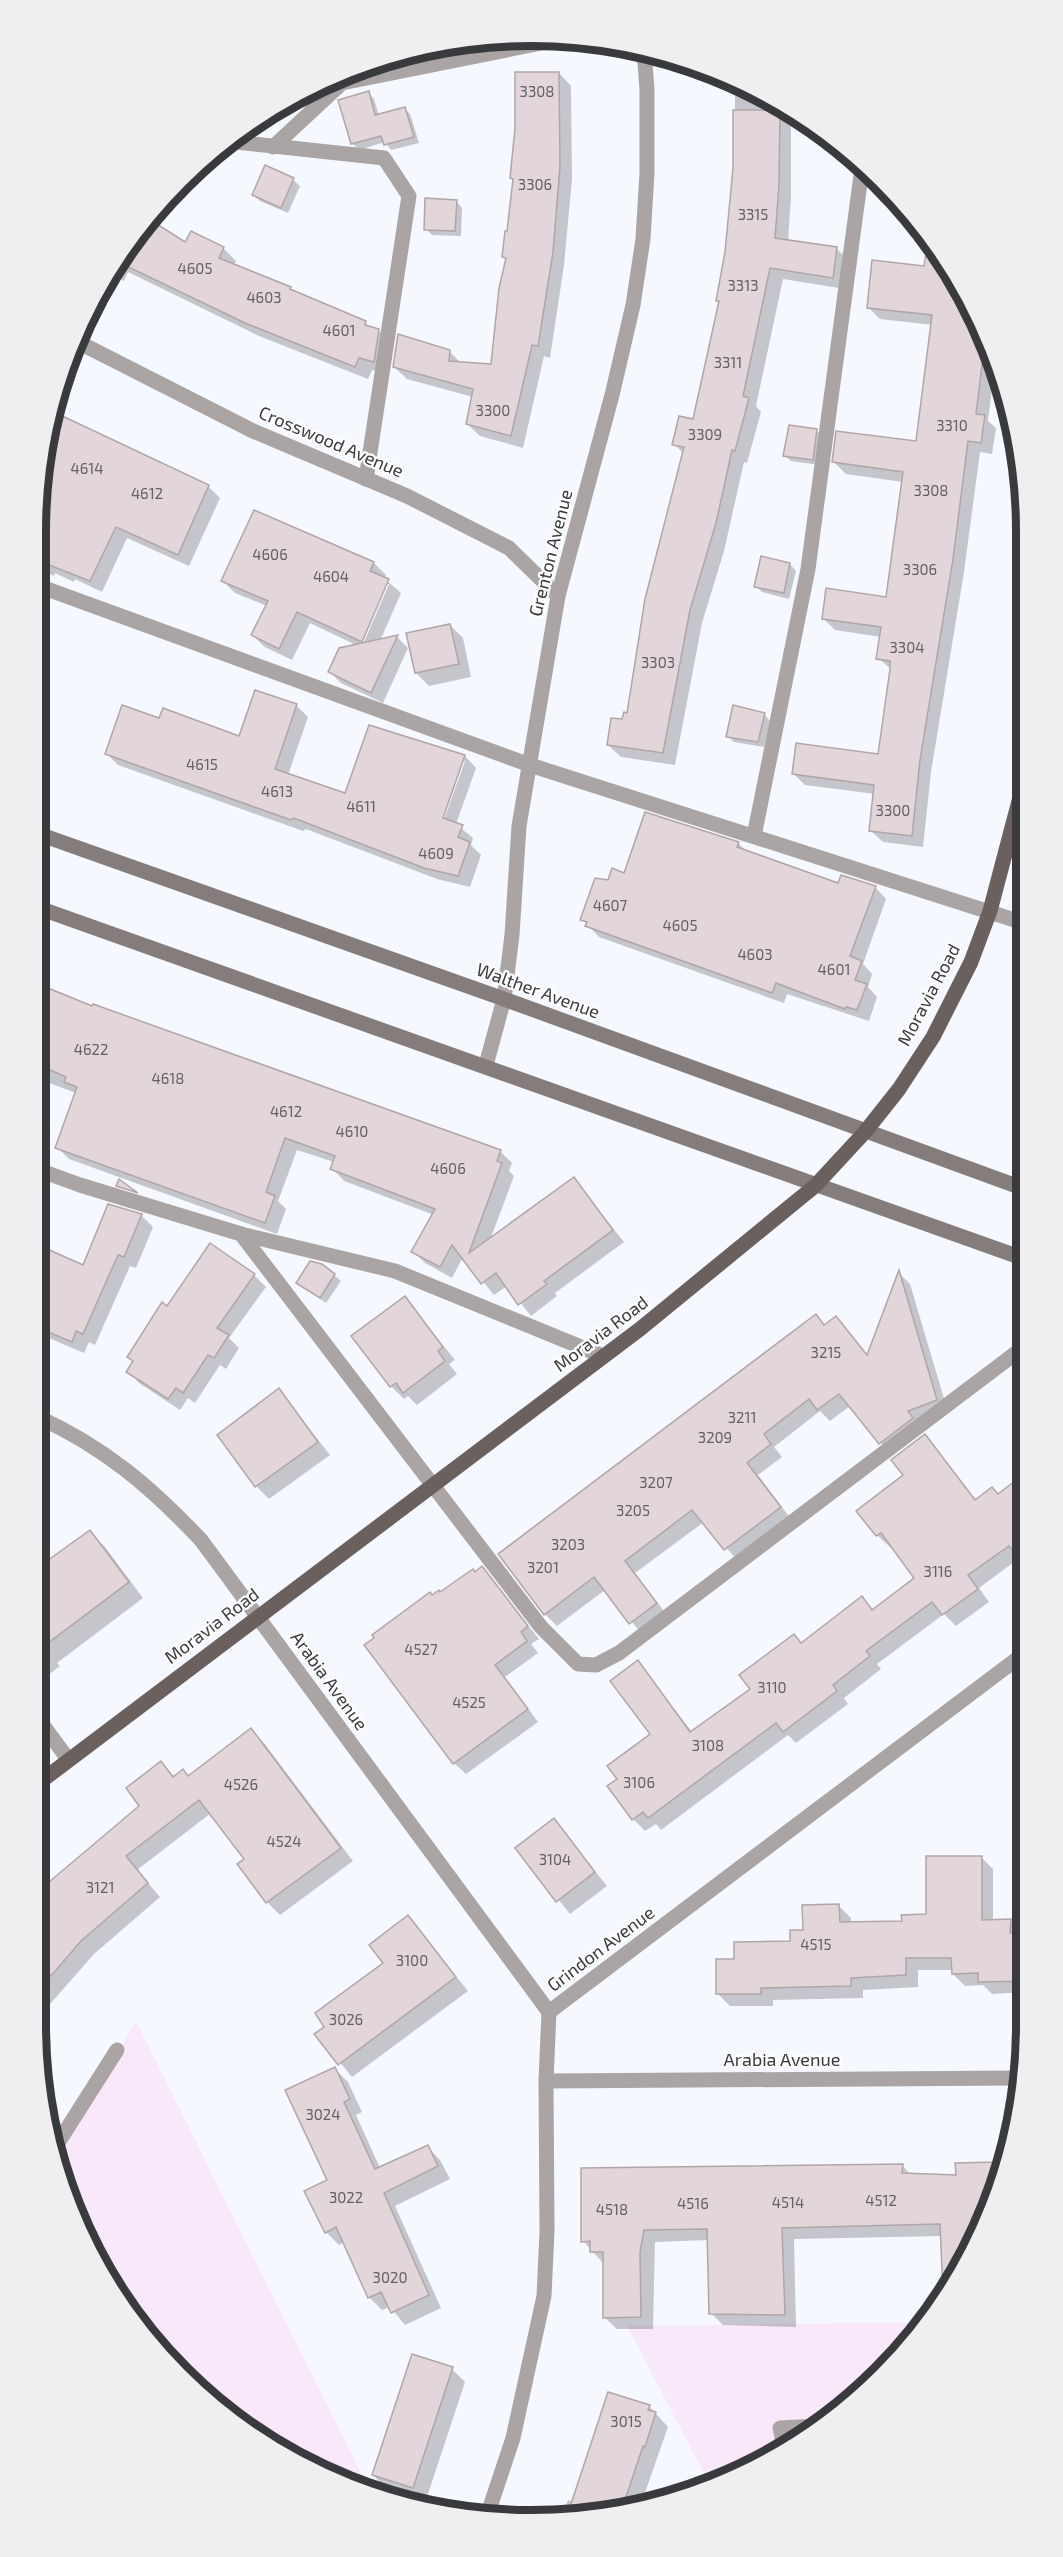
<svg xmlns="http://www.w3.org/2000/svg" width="1063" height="2557" viewBox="0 0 1063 2557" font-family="'Exo 2',sans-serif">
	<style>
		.commercial { fill: #f9e8f9 }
		.shadow { fill: #0003; fill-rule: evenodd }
		.building { fill: #e2d6da; stroke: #b1a5a8; stroke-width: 1.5 }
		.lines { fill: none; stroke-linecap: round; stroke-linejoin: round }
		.service { stroke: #aaa5a4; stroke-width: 15 }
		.minor { stroke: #aaa5a4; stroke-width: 15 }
		.secondary { stroke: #857d7b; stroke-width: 15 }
		.primary { stroke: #6a615f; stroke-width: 15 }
		.labels { text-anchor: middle; stroke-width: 4.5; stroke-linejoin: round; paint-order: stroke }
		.number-label { font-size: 15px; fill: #636165 }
		.street-label { font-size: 18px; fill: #393a3e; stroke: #fff }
		.rim { fill: none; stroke: #393a3e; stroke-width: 8 }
	</style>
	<rect width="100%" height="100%" fill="#f5f8fe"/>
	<g class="commercial">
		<path d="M136,2021L372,2495L284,2455L159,2352L102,2273L62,2185L58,2156Z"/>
		<path d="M927,2322L858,2398L780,2454L708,2481L627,2326Z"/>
	</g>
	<g class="shadow">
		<path d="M559,73L571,86L572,179L564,265L550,358L544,356L523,448L480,436L467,424L473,397L407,379L394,367L449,351L461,363L493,366L507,260L504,256L514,181L511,178Z"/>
		<path d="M735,84L802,117H791V198L788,241L836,248L849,261L845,289L783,279L756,406L761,412L747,463L744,462L724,551L702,623L675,765L621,757L608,745L628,714L684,454L674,444L694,421L720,302L718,300L726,252L735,168Z"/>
		<path d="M368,93L374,99L379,116L404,108L410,114L419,143L391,150L385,142L359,150L353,144L340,101Z"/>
		<path d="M265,167L293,180L300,186L288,213L260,201L254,195Z"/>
		<path d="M890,193L904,205L915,222L900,220L888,208Z"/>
		<path d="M456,201L462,208L461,236L432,235L426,229Z"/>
		<path d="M148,220L186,244L223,248L236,261L234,266L378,330L391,343L387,374L372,370L368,379L259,336L128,272L124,281L111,272Z"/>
		<path d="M929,242L976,313L994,373L988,421L996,428L992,454L980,452L964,572L931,772L923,847L883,842L871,831L875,794L805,785L793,773L880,756L892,670L878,658L881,637L835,630L823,618L887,599L903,482L846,474L834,462L917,443L933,325L880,319L868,307L925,268Z"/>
		<path d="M55,415L209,487L220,498L189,566L127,538L102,592L75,579L74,582L55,573L54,576L36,567V532Z"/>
		<path d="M816,430L823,437L819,465L791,461L784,455Z"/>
		<path d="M374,563L386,575L385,579L401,593L380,641L397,637L408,648L383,703L341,683L330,672L358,646L310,623L292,660L265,647L252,635L267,606L235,593L223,581ZM386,584H389L361,649L358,648Z"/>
		<path d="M790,564L796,571L789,599L762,592L756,586Z"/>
		<path d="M450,625L463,638L471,677L429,686L416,673Z"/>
		<path d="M256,692L297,706L308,717L288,775L346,795L465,756L476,768L456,824L473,838L471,845L481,855L470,887L437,879L306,829L303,831L118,765L106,753L160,720L240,738ZM462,761H465L442,825L439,824Z"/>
		<path d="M764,714L770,721L764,747L734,742L728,736Z"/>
		<path d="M738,843L746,851L839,885L875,887L886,899L863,964L872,974L868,987L877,997L869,1021L787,994L784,1003L599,937L582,919L609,881Z"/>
		<path d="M36,987L500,1151L512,1163L509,1171L514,1176L490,1240L574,1179L624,1242L555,1293L557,1296L531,1316L507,1286L494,1295L463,1257L452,1278L425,1263L413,1251L434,1215L344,1181L332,1168L334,1162L297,1150L278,1201L286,1209L277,1234L69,1159L57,1147L76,1093L36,1078Z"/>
		<path d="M141,1215L153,1227L136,1268L130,1266L95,1345L89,1342L84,1353L37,1333L36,1246L84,1267Z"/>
		<path d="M211,1245L254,1275L266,1287L229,1338L239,1348L226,1369L220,1365L195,1403L188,1398L180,1410L139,1383L128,1371Z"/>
		<path d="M899,1273L910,1284L948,1412L891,1455L850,1406L830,1421L820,1411L774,1447L782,1457L758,1475L791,1519L737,1560L704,1522L635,1573L667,1615L642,1634L605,1590L557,1626L545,1614L816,1316L826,1326L836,1318L868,1356Z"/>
		<path d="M334,1275L341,1281L326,1303L297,1283Z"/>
		<path d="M405,1298L455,1360L449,1364L457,1374L417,1405L408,1396L404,1399L391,1386Z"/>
		<path d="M279,1390L330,1455L269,1499L256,1486Z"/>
		<path d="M925,1436L977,1501L998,1495L1025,1475L1026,1553L979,1588L989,1602L956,1626L944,1614L877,1664L881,1669L844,1698L848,1704L796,1743L788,1735L661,1830L656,1824L645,1831L633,1819L619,1779L652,1734L638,1662L692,1732L752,1689L794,1636L802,1644L862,1598L874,1610L917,1578L892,1545L890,1547L877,1535Z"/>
		<path d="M90,1532L105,1547L143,1598L57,1663L60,1666L36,1684V1571Z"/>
		<path d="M482,1568L539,1639L531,1644L538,1653L505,1677L538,1722L466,1774L454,1763L432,1596Z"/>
		<path d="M251,1730L264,1743L353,1861L280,1915L267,1902L246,1859L211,1813L137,1870L160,1897L94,1954L36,2020L42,2026L37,2032L36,2026V1895L141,1806L161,1763L175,1777H189Z"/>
		<path d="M1026,1784V1821L1011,1800Z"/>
		<path d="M554,1820L607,1886L570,1914L517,1848Z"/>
		<path d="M981,1857L993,1869V1921H1010L1027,1938V1992L992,1994L983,1985L965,1986L953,1974V1970H918V1987L863,1990V1998L773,2000V2006H730L718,1994L736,1960L792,1943L839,1906L851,1918V1923L903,1922L928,1915Z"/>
		<path d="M407,1917L468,1991L352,2077L317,2034L385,1963Z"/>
		<path d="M335,2069L348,2082L362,2112L356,2115L380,2168L427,2147L440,2160L450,2179L395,2206L441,2308L405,2325L390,2307L382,2310L369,2297L344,2242L339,2245L326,2232Z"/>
		<path d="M998,2164L1003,2169L1001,2184L944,2290L942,2236L794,2239L796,2327L723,2325L711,2313L709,2240L655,2242L653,2329H617L604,2317V2264L583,2241L902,2165L911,2175L957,2177Z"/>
		<path d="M413,2356L452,2369L465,2382L426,2500L386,2488L373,2475Z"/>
		<path d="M649,2406L668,2427L640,2507L629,2511L563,2514L568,2500L574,2502Z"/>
		<path d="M255,2431L288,2441L312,2467L284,2455Z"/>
	</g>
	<g class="building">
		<path d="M515,72H559L560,166L553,252L538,346L532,345L511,436L466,424L473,389L393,367L398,334L450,350L449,361L491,364L499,288L506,258L502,257L505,231H507L513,179L510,178L515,128Z"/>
		<path d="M369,91L375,115L405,107L414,137L384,145L381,136L351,144L338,100Z"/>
		<path d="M733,110H780L779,184L775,238L837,247L833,278L770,268L743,396L749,398L735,451L732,450L716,523L690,610L663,753L607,745L611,718L622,719L624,712L627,713L645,599L684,447L672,445L679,416L693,419L719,301H716L725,252L733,168Z"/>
		<path d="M265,165L294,178L281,208L252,195Z"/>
		<path d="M425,198L457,200L455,231L424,230Z"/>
		<path d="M149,219L185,242L191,231L224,247L219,258L291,287L290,289L366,321L365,325L379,329L374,362L359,358L355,367L245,323L118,262Z"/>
		<path d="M928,240L976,313L985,341L976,414L985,415L981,443L968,441L953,559L920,760L912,836L869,831L874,785L792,774L796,743L878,754L890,669V661L876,659L881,627L822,619L826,588L886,597L903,472L832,462L836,431L916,441L932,315L867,308L872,260L924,266Z"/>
		<path d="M56,413L209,485L178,555L116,527L90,581L36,560V531Z"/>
		<path d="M789,425L817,429L813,460L783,456Z"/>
		<path d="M254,510L374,562L370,571L389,579L362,642L297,612L279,649L251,635L268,601L221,581Z"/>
		<path d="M761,556L790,563L784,593L754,587Z"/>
		<path d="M450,624L459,664L415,673L406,633Z"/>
		<path d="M398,635L371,693L328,672L339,648Z"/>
		<path d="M255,690L297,704L275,769L345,793L369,725L465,755L443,818L463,825L458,837L470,842L458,876L424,868L294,818L291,820L105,754L122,705L159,718L163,708L239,736Z"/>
		<path d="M733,705L765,713L758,742L726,737Z"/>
		<path d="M645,812L739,842L737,847L838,883L841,875L876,886L850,956L862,961L855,980L867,984L857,1010L846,1007L845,1009L776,983L772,993L585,926L587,922L580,920L595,878L608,880L612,868L624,873Z"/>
		<path d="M48,988L92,1006L93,1004L501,1150L497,1161L502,1163L469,1253L574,1177L613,1230L544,1281L547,1284L518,1305L496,1273L481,1284L452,1245L440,1267L411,1252L435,1209L330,1169L335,1156L285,1138L266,1192L275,1196L265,1223L55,1148L77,1087L64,1082L66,1077L36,1064V990L46,994Z"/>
		<path d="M119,1179L138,1193L116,1186Z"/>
		<path d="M108,1204L142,1214L124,1257L118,1255L83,1334L76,1331L72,1342L36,1327V1244L83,1265Z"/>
		<path d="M210,1243L255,1274L217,1328L229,1335L214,1358L208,1355L183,1393L176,1388L168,1399L126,1372L133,1361L127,1357L162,1302L167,1306Z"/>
		<path d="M310,1261L322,1264L335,1274L320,1298L296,1283Z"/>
		<path d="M899,1270L937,1400L908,1411L913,1418L879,1444L839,1394L817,1410L809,1399L764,1434L771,1444L747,1463L781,1507L724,1550L692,1510L625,1561L657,1603L629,1624L594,1577L544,1615L498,1554L816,1314L824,1325L836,1316L867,1355Z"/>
		<path d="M405,1296L443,1347L438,1351L445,1361L403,1393L396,1383L390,1387L351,1336Z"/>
		<path d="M279,1388L318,1442L255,1487L217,1435Z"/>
		<path d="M925,1434L975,1500L992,1487L998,1494L1015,1481L1026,1496V1565L1009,1546L968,1575L978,1589L942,1615L932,1602L866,1651L870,1656L833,1685L837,1691L783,1732L776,1723L648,1818L643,1812L632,1820L607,1786L617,1779L607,1766L650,1734L610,1681L638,1660L690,1732L750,1689L739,1675L794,1634L801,1643L862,1596L872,1610L914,1578L881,1533L876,1536L856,1511L903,1475L891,1460Z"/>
		<path d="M90,1530L129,1582L36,1652V1569Z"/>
		<path d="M482,1566L528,1626L521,1632L527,1641L495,1665L528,1709L453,1764L364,1645L374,1638L372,1635L430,1592L432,1595L439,1590L440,1592L473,1569L475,1572Z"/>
		<path d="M251,1728L341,1848L266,1903L237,1864L244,1859L199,1800L126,1856L148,1883L81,1941L51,1976L36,1962V1893L139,1806L126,1788L161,1761L173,1777L183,1769L188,1776Z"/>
		<path d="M554,1818L595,1872L556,1902L515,1848Z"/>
		<path d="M926,1856H982V1920L1011,1919L1010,1933H1024L1027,1937L1025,1981L978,1982V1973L952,1974L951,1958H906V1975L851,1978V1986L761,1988V1994H716V1959H734V1942L790,1941V1930H803L802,1905L839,1904L840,1922L902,1921L901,1915L926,1914Z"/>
		<path d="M408,1915L456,1977L338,2065L314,2034L324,2027L315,2013L383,1963L369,1945Z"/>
		<path d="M335,2067L350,2099L344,2102L375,2169L428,2145L438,2166L384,2193L429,2295L391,2313L381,2292L368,2298L336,2227L325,2233L304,2191L327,2180L285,2090Z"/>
		<path d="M998,2162V2173H1003L1001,2184L943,2293L940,2224L782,2228L785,2315L709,2314L707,2229L644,2230L640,2252L641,2317L603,2318V2252H590V2241L581,2242V2168L903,2164L902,2173L956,2175L955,2163Z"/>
		<path d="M412,2354L453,2367L413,2488L372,2475Z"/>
		<path d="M608,2392L650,2405L648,2410L656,2412L645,2447L643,2446L621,2512L568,2513Z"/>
	</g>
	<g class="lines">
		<g class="service">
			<path d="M227,141L384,158L409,196L366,479"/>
			<path d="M273,147L342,83L561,39"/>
			<path d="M36,585L530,765L1024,923"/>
			<path d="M754,836L808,569L862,168"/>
			<path d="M36,1169L80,1185L241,1234L395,1271L603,1356"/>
			<path d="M241,1234L541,1627L578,1664L596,1665L619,1653L1025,1346"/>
			<path d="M36,1716L68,1759"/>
			<path d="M56,2146L117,2050"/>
			<path d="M785,2451L780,2428L819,2426"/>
		</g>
		<g class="minor">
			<path d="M76,341L253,431L407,496L509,548L558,596"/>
			<path d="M486,1065L504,999L512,935L519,826L558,596L612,395L633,305L643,239L647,173V89L644,51"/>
			<path d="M36,1416C104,1447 150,1486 201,1540L549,2012"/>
			<path d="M549,2012L1026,1652"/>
			<path d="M546,2081L1018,2078"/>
			<path d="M487,2516L513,2438L544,2296L547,2231L546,2081L549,2012"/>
		</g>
		<g class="secondary">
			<path d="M36,833L504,999L1025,1189"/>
			<path d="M36,907L1025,1259"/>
		</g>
		<path class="primary" d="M36,1785L640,1329L815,1186L865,1132L899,1089L933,1037L971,962L990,911L1024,782"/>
	</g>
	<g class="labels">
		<g class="number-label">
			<text x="537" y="97">3308</text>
			<text x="535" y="190">3306</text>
			<text x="753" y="220">3315</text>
			<text x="195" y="274">4605</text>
			<text x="743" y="291">3313</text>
			<text x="264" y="303">4603</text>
			<text x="339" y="336">4601</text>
			<text x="728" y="368">3311</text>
			<text x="493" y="416">3300</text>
			<text x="952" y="431">3310</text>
			<text x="705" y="440">3309</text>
			<text x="87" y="474">4614</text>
			<text x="931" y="496">3308</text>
			<text x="147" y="499">4612</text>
			<text x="270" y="560">4606</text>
			<text x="920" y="575">3306</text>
			<text x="331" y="582">4604</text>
			<text x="907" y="653">3304</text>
			<text x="658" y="668">3303</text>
			<text x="202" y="770">4615</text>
			<text x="277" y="797">4613</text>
			<text x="361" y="812">4611</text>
			<text x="893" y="816">3300</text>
			<text x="436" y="859">4609</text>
			<text x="610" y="911">4607</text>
			<text x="680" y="931">4605</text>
			<text x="755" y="960">4603</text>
			<text x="834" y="975">4601</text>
			<text x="91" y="1055">4622</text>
			<text x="168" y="1084">4618</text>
			<text x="286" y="1117">4612</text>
			<text x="352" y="1137">4610</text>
			<text x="448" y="1174">4606</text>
			<text x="826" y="1358">3215</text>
			<text x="742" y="1423">3211</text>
			<text x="715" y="1443">3209</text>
			<text x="656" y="1488">3207</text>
			<text x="633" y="1516">3205</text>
			<text x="568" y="1550">3203</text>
			<text x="543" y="1573">3201</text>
			<text x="938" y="1577">3116</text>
			<text x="421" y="1655">4527</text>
			<text x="772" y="1693">3110</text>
			<text x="469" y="1708">4525</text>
			<text x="708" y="1751">3108</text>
			<text x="639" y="1788">3106</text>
			<text x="241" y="1790">4526</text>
			<text x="284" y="1847">4524</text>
			<text x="555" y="1865">3104</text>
			<text x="100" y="1893">3121</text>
			<text x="816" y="1950">4515</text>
			<text x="412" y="1966">3100</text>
			<text x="346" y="2025">3026</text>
			<text x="323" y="2120">3024</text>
			<text x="346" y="2203">3022</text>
			<text x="881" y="2206">4512</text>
			<text x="788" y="2208">4514</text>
			<text x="693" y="2209">4516</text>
			<text x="612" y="2215">4518</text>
			<text x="390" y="2283">3020</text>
			<text x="626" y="2427">3015</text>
		</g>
		<g class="street-label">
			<text transform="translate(331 442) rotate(23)" y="6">Crosswood Avenue</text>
			<text transform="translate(551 553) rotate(-76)" y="6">Grenton Avenue</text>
			<text transform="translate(538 991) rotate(20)" y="6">Walther Avenue</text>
			<text transform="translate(929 995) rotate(-62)" y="6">Moravia Road</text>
			<text transform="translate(601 1334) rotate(-37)" y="6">Moravia Road</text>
			<text transform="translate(212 1626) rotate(-37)" y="6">Moravia Road</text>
			<text transform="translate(329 1681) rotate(54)" y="6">Arabia Avenue</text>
			<text transform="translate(601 1949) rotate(-37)" y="6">Grindon Avenue</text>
			<text x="782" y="2066">Arabia Avenue</text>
		</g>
	</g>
	<path d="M0 0H1063V2557H0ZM531 46H531A485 485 0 0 1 1016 531V2025A485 485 0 0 1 531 2510H531A485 485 0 0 1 46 2025V531A485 485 0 0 1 531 46Z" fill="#efeff0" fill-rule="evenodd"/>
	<path class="rim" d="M531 46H531A485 485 0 0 1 1016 531V2025A485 485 0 0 1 531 2510H531A485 485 0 0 1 46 2025V531A485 485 0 0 1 531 46Z"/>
</svg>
